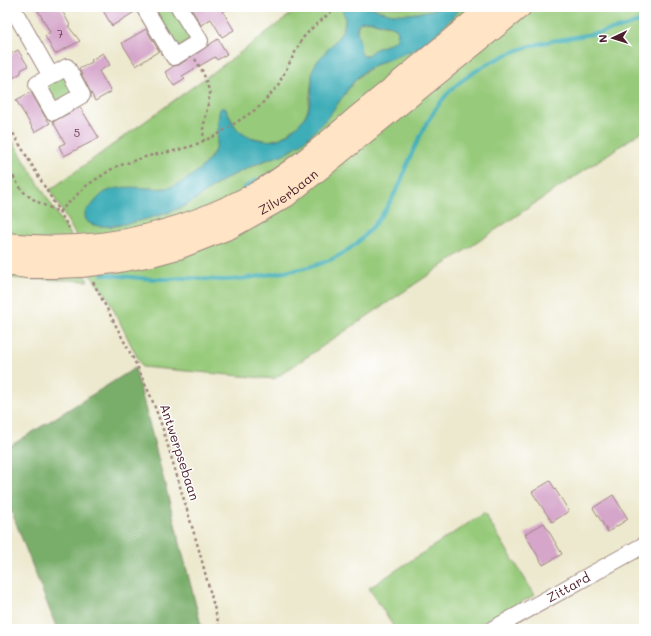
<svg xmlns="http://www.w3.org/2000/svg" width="651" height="636" viewBox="0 0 651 636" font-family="Mali,sans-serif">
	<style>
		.green { fill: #97ca7a; stroke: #707452 }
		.forest { fill: #79ae6a; stroke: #62664a }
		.water { fill: #3dadb8; stroke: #446672; fill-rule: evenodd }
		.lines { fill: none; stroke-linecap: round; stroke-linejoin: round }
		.stream { stroke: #3dadb8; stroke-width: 4 }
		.building { fill: #d5a5ca }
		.street-casing { stroke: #9c847d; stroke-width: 18 }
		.secondary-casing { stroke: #9c847d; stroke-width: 24 }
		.path { stroke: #9c847d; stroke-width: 2.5; stroke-dasharray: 3 3; stroke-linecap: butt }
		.street { stroke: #fff; stroke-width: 16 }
		.secondary { stroke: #ffe4c6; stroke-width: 22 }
		.labels { text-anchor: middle; stroke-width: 3; stroke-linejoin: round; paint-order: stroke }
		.number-label { font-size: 11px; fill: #6d4053 }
		.street-label { font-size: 13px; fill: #4a1f2b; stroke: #fff }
	</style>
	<rect width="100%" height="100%" fill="#fff"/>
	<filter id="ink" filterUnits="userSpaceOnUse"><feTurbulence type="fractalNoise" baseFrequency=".025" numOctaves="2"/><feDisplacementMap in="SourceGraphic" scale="8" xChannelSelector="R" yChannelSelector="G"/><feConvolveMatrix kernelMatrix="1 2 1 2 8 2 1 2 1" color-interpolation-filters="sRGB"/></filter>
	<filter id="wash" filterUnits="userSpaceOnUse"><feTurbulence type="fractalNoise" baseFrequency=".012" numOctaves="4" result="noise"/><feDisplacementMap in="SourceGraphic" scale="16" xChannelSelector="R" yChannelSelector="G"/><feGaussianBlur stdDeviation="0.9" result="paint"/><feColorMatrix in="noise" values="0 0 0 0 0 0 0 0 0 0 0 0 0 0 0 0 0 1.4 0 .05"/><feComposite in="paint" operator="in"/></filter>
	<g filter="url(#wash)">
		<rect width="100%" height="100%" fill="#ede9cf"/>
		<g class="green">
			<path d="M152,7H172L191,39L178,48Z"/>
			<path d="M300,7H340C347,15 346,26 340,35L313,69L308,110L301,123L281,138L268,141L254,138L244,135L237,130L226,109C224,113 220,118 219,123C218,131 219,139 216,147C210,163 184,186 166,188C153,190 139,187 126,188L111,227L142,220L165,214L185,206L227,178L264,161L279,156L293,149L309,137L325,120L353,83L363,73L375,65L418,47L433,36L462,7H484L306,155L201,214L79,241L50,190L237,55Z"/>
			<path d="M371,7H442C422,15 390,19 371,7Z"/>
			<path d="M524,7H644V130L274,379L142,367L108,298L86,270L131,264Z"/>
			<path d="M363,21H371L383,25H391L395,27L398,31L397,39C390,44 384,46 376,49C371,51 369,56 363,56L360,52C363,40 352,36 360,22Z"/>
			<path d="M63,75L73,93L56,103L46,85Z"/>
			<path d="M7,132L68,232L75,242L7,240Z"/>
			<path d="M7,268L82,270L88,281L7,278Z"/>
			<path d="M484,513L535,595L470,629H395L369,588Z"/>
		</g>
		<path class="forest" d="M135,368L202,629H57L7,500V448Z"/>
		<path class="water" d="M340,7H371L377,10L393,14H410L427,11L442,7H462C449,20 435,37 419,47C401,57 378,60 362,73C351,83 343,97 334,109C323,124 309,138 294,148C285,155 274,157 264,161C253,165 242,171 231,176C214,184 201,198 184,206C172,212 83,243 85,214C85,210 90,207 93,204C97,199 102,193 108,191C119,186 134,187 147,188C153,188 160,189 166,188C182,186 205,167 213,154C221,139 216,124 220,109L223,107L226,109C236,130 239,136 263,140C274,142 283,138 291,131C309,117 311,106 312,83C312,76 312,69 316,63C327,48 357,27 340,7ZM363,21H371L395,27L398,31L397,39C390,44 384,46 376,49C371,51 369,56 363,56C359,52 362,48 360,43C359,36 352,24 363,21Z"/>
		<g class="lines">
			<g class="stream">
				<path d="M244,188L257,180"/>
				<path d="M102,274C123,276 144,280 164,279C172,279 180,278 187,278C199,278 211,280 223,280C242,280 260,276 278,273C299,270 320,266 338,256C362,244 384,215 396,191C401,184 403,175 406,167C418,139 435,101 460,82C486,62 519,47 552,41C584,35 614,32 644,20"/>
			</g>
		</g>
		<g id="blocks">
			<g class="building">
				<path d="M36,7H60L70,25L68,26L80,41L55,54L45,36L50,32Z"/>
				<path d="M101,7H135L136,11L112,26Z"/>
				<path d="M190,7H230L223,12L234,30L222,37L211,19L201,25Z"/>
				<path d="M146,29L159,51L136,66L122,43Z"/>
				<path d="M218,39L227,54L217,60L215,57L182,76L185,79L174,86L165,72L174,66L179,65Z"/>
				<path d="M18,50L28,66L21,70V73L11,79L7,72V56Z"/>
				<path d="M103,53L110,65L99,71L111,92L95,101L79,69L92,62L91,60Z"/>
				<path d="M31,92L45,117L50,123L35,132L16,100Z"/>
				<path d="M80,107L99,138L64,156L59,146L65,143L53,122Z"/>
				<path d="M550,481L569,511L552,522L532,492Z"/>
				<path d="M613,495L628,519L608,532L593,508Z"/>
				<path d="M544,523L562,554L543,565L525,534Z"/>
			</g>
		</g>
	</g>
	<g filter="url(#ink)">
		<use href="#blocks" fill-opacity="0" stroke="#9c847d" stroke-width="1"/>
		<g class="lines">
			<g class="street-casing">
				<g id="street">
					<path d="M12,7L51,76"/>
					<path d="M144,7L174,57L200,41L179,7"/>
					<path d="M67,67L82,95L53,112L37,84Z"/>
					<path id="s1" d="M493,629L644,545"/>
				</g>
			</g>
			<g class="secondary-casing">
				<g id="secondary">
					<path d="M7,244C93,254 177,235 253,195C291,174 324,145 357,117C401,81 446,44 490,7"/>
					<path id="s2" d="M7,264L27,267H56L81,266L114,262L152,255L178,248L231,227L286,196L520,7"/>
				</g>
			</g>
			<g class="path">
				<path d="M195,59L203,72L207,84L210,94L203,129L204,141"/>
				<path d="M7,123L69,228"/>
				<path d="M7,166C13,175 18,187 26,194C36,202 48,207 59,212L86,186L115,167L148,156L178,150L192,146L217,135L258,108L277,87L302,39L311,29L337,7"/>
				<path d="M93,282L137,366L151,397L162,426L199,550L220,629"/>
			</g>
			<use href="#street" class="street"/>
			<use href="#secondary" class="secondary"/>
		</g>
	</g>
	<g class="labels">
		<g class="number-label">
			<text x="60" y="38">7</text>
			<text x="77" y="137">5</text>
		</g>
		<g class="street-label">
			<text dy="5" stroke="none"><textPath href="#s2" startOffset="297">Zilverbaan</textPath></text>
			<text transform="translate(180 452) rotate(72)" y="5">Antwerpsebaan</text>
			<text dy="5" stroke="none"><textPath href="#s1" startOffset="86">Zittard</textPath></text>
		</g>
	</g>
	<rect width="651" height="636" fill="none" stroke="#fff" stroke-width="24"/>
	<g transform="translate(613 38) rotate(266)" stroke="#ffffff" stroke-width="3" paint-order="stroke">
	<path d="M0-3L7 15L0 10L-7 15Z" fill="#4a1f2b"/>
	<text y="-6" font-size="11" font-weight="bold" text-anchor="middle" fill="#4a1f2b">N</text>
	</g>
</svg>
